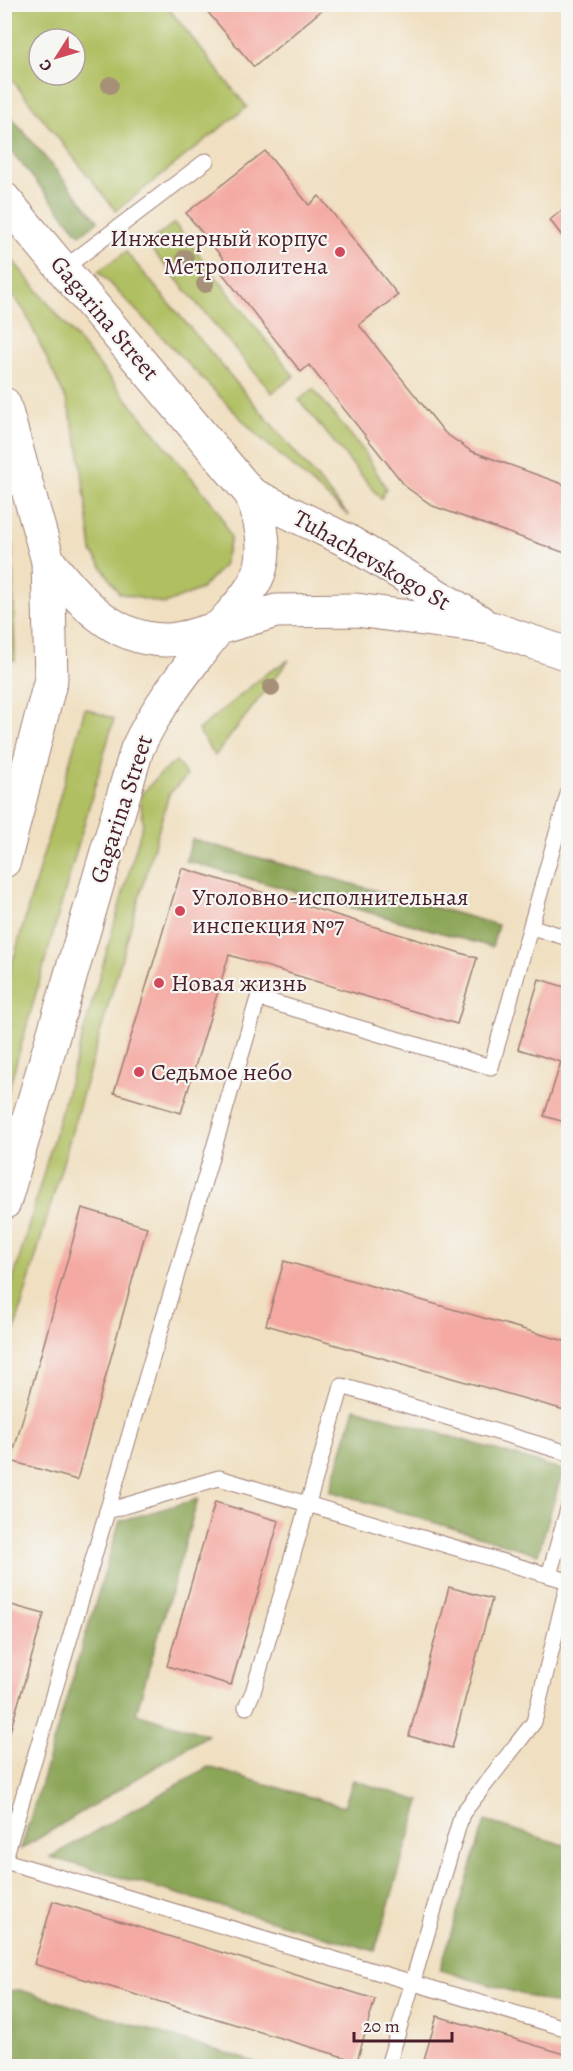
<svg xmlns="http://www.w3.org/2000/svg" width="573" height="2071" viewBox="0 0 573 2071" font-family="Alegreya,serif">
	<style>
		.green { fill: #b0bf62; stroke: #7d6f46; stroke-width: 1.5; fill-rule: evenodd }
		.forest { fill: #8ca658; stroke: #6b6242; stroke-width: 1.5 }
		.building { fill: #f4aaa3 }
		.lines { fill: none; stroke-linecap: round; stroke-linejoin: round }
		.service-casing { stroke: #9d7f76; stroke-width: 17 }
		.secondary-casing { stroke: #9d7f76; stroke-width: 35 }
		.primary-casing { stroke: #9d7f76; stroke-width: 35 }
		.service { stroke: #fff; stroke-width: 15 }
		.secondary { stroke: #fff; stroke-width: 33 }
		.primary { stroke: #fff; stroke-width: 33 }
		.tree { fill: #a69077 }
		.poi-dot { fill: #d1495b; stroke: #f6f6f2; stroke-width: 2 }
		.labels { text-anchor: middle; stroke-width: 4.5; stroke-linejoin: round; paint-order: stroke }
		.poi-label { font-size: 24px; fill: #4a1f2b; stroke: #f6f6f2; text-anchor: start }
		.street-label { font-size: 24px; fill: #4a1f2b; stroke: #f6f6f2 }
	</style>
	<rect width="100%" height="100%" fill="#f6f6f2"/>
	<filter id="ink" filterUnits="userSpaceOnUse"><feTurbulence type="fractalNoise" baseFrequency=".0167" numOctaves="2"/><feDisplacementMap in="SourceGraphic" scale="12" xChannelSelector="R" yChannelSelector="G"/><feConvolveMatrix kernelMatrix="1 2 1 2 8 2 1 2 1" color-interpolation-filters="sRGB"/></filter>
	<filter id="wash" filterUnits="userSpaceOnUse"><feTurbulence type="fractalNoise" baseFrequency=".008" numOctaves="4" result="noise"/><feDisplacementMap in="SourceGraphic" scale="24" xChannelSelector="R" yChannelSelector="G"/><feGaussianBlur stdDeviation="1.35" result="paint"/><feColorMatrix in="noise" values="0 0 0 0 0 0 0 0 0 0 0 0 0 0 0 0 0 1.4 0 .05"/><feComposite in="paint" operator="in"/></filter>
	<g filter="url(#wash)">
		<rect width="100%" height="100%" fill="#f0dfc0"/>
		<g class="green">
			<path d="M5,4L166,5L247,107L116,211L5,71ZM39,39H75V75H39Z"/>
			<path d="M174,223L294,376L272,393L147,244Z"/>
			<path d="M5,251L219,511L231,538L223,566L201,589L165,604L119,593L92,552L79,449L67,402L24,310L5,286Z"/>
			<path d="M126,252L349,516L257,435L98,271Z"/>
			<path d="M313,389L363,450L386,488L381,499L299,400Z"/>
			<path d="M4,506L12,541L15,661L5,657Z"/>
			<path d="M289,660L215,756L198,730L267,673Z"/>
			<path d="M85,708L114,719L5,1102V989Z"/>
			<path d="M176,761L187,776L169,794L5,1364V1309L143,823L140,796L160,774Z"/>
		</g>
		<g class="forest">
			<path d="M4,108L98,221L80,235L5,144Z"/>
			<path d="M192,839L498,925L492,947L186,861Z"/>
			<path d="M355,1408L563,1470L538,1554L330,1491Z"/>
			<path d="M198,1499L136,1713L208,1735L21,1849L120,1521Z"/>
			<path d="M208,1767L344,1807L353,1780L420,1801L375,1951L50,1857Z"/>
			<path d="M485,1821L568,1846V2008L440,1970Z"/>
			<path d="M20,1990L268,2066H5V1991Z"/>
		</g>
		<g id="blocks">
			<g class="building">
				<path d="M201,4H329L254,67Z"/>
				<path d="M265,151L309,205L319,196L398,295L359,325L445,433L471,451L568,486V554L433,506L406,487L309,365L301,372L222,273L230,267L186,213Z"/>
				<path d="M568,205V244L550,220Z"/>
				<path d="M182,868L477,958L457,1024L229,955L181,1113L114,1093Z"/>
				<path d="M539,979L568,988V1123L544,1116L561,1062L518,1049Z"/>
				<path d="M82,1208L147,1227L77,1480L11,1461Z"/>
				<path d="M284,1261L568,1342V1411L266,1325Z"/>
				<path d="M215,1502L279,1521L231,1685L167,1666Z"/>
				<path d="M449,1587L492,1599L452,1748L409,1736Z"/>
				<path d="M4,1603L44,1614L5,1749H4Z"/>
				<path d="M53,1901L375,1999L357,2061L34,1964Z"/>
				<path d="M437,2016L568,2055V2066H422Z"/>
			</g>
		</g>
	</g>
	<g filter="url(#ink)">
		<use href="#blocks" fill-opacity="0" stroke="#9d7f76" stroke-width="1.5"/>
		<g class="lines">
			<g class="service-casing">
				<g id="service">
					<path d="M63,269L206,161"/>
					<path d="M532,927L568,938"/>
					<path d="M107,1511L219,1478L568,1581"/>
					<path d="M549,1575L568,1509"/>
					<path d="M246,1707L253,1692L342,1386L568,1453"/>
					<path d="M5,1861L568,2029"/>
					<path d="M4,1862L258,998L491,1067L568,794"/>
					<path d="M388,2066L462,1814L534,1722L568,1582"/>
				</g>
			</g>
			<g class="secondary-casing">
				<g id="secondary">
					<path d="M251,494L346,540L479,621"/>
					<path d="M219,628L276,611L356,610L491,628L568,654"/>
				</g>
			</g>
			<g class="primary-casing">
				<g id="primary">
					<path d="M4,199L251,494C261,519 268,547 259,573C251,594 232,612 218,629C189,667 157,705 137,749L4,1203"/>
					<path d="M4,404L48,561L51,679L4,861"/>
					<path d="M48,561C79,599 111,639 164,640C181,641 202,632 219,628"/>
				</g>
			</g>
			<use href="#service" class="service"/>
			<use href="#secondary" class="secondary"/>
			<use href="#primary" class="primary"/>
		</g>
		<g class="tree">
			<circle cx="110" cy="85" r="9"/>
			<circle cx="185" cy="258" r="9"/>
			<circle cx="205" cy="284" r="9"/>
			<circle cx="271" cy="688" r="9"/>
		</g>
	</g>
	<g class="poi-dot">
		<circle cx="340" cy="252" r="6"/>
		<circle cx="180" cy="911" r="6"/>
		<circle cx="159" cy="983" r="6"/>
		<circle cx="139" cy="1072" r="6"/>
	</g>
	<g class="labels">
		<g class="poi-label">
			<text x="328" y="246" text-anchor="end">Инженерный корпус<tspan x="328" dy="28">Метрополитена</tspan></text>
			<text x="192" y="905">Уголовно-исполнительная<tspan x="192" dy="28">инспекция №7</tspan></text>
			<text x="171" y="991">Новая жизнь</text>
			<text x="151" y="1080">Седьмое небо</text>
		</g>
		<g class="street-label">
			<text transform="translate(105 318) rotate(50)" y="8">Gagarina Street</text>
			<text transform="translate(372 560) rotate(30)" y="8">Tuhachevskogo St</text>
			<text transform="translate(121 809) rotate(-72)" y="8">Gagarina Street</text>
		</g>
	</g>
	<rect width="573" height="2071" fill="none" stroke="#f6f6f2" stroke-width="24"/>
	<g transform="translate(57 57) rotate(233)"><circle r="28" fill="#f6f6f2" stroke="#b1a0a2" stroke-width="1.5"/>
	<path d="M0-4.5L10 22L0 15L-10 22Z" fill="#d1495b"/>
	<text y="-9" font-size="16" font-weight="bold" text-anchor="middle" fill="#4a1f2b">С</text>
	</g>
	<path d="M354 2032v9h98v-9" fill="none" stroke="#4a1f2b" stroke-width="3"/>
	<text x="363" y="2032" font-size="18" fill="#4a1f2b" stroke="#f6f6f2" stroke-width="4.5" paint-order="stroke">20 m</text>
</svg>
